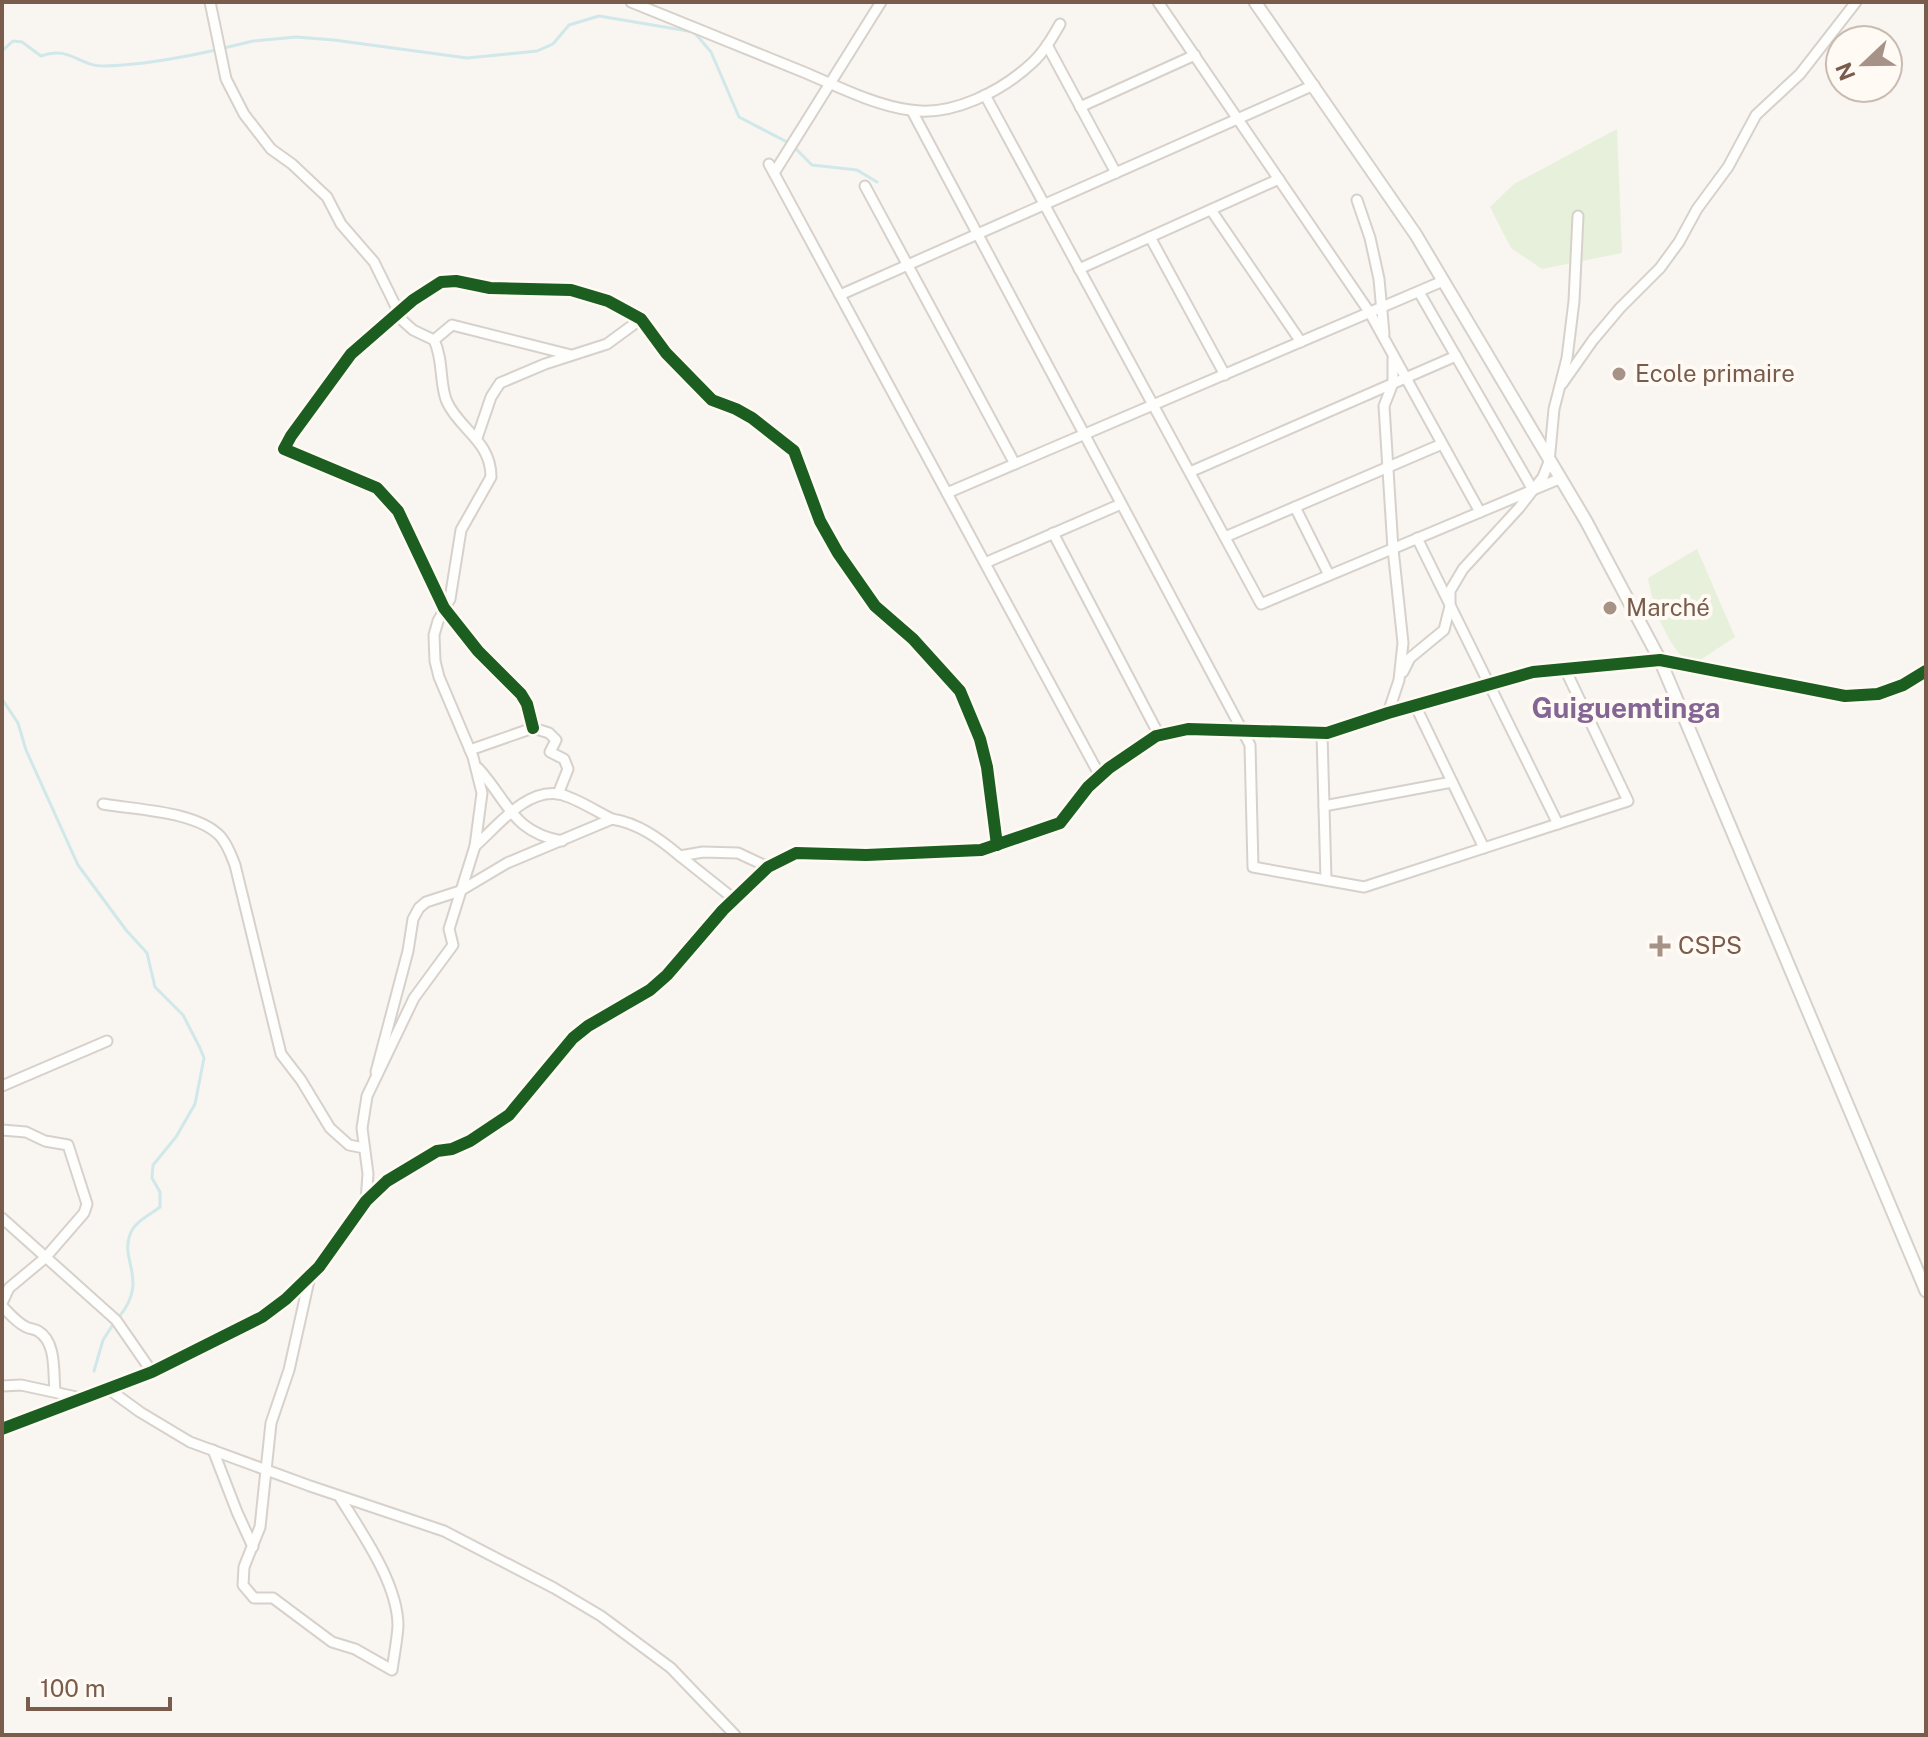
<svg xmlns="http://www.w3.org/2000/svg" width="1928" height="1737" viewBox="0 0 1928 1737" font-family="'Public Sans',sans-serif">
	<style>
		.green { fill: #e7f0db }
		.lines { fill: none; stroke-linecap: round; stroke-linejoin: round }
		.stream { stroke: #d0e8ea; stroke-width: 3 }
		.minor-casing { stroke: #d7d1cb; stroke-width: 13 }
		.tertiary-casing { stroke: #d7d1cb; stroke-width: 15 }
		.minor { stroke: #fefefd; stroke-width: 9 }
		.tertiary { stroke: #fefefd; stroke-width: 11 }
		.cycleway-casing { stroke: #fffaf3; stroke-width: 17 }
		.cycleway { stroke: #1b5e20; stroke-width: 12 }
		.poi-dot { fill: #a69286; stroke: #fffaf3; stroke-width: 3 }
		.labels { text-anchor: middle; stroke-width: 8; stroke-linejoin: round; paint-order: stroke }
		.poi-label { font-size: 24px; fill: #7a5c4d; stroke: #fffaf3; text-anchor: start }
		.quarter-label { font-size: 28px; font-weight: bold; fill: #846695; stroke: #fffaf3 }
	</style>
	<rect width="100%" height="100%" fill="#f9f5f0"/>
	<g class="green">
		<path d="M1617,129L1622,253L1542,269L1511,248L1490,207L1514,184Z"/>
		<path d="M1697,549L1735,637L1691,666C1666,643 1654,611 1648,578Z"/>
	</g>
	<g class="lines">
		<g class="stream">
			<path d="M224,48L253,41L296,37L334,40L467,58L537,51L553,44L569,25L599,16L694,32L711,52L739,117L791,144L812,165L857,170L877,182"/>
			<path d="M2,51L13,41L22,42L41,56C70,45 79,67 105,66C142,65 180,58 216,50"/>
			<path d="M2,699L18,723L26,750L78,865L126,930L147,953L155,987L183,1015L200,1048L204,1058L195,1104L176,1137L153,1165L152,1178L160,1192V1207C150,1215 136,1221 131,1232C118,1260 150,1279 119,1317"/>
			<path d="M94,1371L103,1340L114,1323"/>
		</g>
		<g class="minor-casing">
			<g id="minor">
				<path d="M210,2L226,79L244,114L271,149L292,164L327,197L341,224L374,262L403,321L413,330L434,340C444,361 439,384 447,402C460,430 491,441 491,477L461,530L450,599L438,621L434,635L435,661L439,677L473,757L482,793L475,846L449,929L453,945L414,998L367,1096L362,1128L368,1174L366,1201"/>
				<path d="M631,2C688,25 744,48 801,71C835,85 873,105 910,110C952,117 1002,91 1032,63C1044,52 1052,38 1060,24"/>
				<path d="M1158,2L1370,313L1480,512"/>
				<path d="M1047,45L1116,173"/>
				<path d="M985,95L1261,604L1559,479"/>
				<path d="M1080,107L1195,55"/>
				<path d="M912,111L1250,745L1253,867L1364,887L1628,801L1565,669"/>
				<path d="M769,164L1100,776"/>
				<path d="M774,173L881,2"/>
				<path d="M865,186L1015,464"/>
				<path d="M1357,200L1370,238L1379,279L1384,334"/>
				<path d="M1211,210L1301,342"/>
				<path d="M1150,237L1225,375"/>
				<path d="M1079,269L1279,179"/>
				<path d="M1419,292L1533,490"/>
				<path d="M840,295L1314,85"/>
				<path d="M434,340L452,325L571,355"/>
				<path d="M1562,384L1593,340L1620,308L1660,268L1679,242L1697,209L1728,167L1756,115L1800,74L1856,2"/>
				<path d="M477,438L491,397L500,383L545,364L607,344L641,319"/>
				<path d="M1190,472L1456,356"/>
				<path d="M947,493L1443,281"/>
				<path d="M1295,507L1329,575"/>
				<path d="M1053,533L1159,735"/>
				<path d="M1225,537L1442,444"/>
				<path d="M1417,538L1558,824"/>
				<path d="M985,563L1121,504"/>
				<path d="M1403,672L1410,658L1444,630L1450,606V591L1463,569L1519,508L1543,477L1549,462L1554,409L1567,358L1574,301L1578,216"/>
				<path d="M1415,705L1484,848"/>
				<path d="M1388,713L1399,680L1403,643L1393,549L1384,406L1393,383V359"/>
				<path d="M533,728L527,704L521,694L478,651L444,608L398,511L377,488L284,449L291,436L351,354L413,300L441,282L456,281L490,288L571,290L608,301L641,319L666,353L712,400L736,409L752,418L794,451L820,521L838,553L875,606L913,639L960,691L980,739L987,767L997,845"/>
				<path d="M1322,733L1326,880"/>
				<path d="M470,750L533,728L549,733L556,740L550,752L564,759L568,769L558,794"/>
				<path d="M478,768C509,802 512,832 562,841"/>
				<path d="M103,804C137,810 196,811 220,836C228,845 231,855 235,865L281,1054L301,1080L330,1128L349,1145L364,1148"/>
				<path d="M1324,806L1452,782"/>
				<path d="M475,846C497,827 526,788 559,794C577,798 595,811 612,819"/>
				<path d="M680,856L734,899"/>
				<path d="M376,1072L408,951L413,919L419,908L426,902L460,891L507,863L612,819C638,823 660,839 680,856L703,852L738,853L768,867"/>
				<path d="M2,1086L107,1041"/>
				<path d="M2,1130L26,1132L45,1141L68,1145L87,1204L84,1213L45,1258L9,1288L2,1303"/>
				<path d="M2,1218L116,1320L152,1372"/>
				<path d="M310,1276L289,1370L271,1423L260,1527L244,1567L243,1585L254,1598H273L332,1642L355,1649L392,1670C394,1656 397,1641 398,1626C398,1583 361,1532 339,1496"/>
				<path d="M2,1306C9,1313 16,1322 26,1327C30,1329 35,1329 38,1331C57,1342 53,1373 55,1391"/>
				<path d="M2,1386L21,1385L81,1398"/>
				<path d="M107,1388L140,1412L190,1442L310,1486L444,1531L554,1588L601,1616L671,1668L735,1735"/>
				<path d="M2,1429L152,1372L262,1317L286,1299L319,1267L366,1201L387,1181L437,1151L452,1149L470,1141L509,1115L573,1038L588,1026L650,990L667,975L723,910L768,867L796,853L866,855L981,850L1060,823L1088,787L1109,768L1156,736L1188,729L1327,733L1388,713L1533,672L1660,660L1845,696L1878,694L1903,685L1926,671"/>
				<path d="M213,1450L237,1512L253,1547"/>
			</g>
		</g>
		<g class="tertiary-casing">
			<path id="tertiary" d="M1255,2L1416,235L1586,521L1660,660L1926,1291"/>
		</g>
		<use href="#minor" class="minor"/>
		<use href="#tertiary" class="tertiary"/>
		<g class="cycleway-casing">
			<g id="cycleway">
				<path d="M533,728L527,704L521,694L478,651L444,608L398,511L377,488L284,449L291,436L351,354L413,300L441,282L456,281L490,288L571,290L608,301L641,319L666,353L712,400L736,409L752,418L794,451L820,521L838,553L875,606L913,639L960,691L980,739L987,767L997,845"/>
				<path d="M2,1429L152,1372L262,1317L286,1299L319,1267L366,1201L387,1181L437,1151L452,1149L470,1141L509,1115L573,1038L588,1026L650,990L667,975L723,910L768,867L796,853L866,855L981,850L1060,823L1088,787L1109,768L1156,736L1188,729L1327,733L1388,713L1533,672L1660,660L1845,696L1878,694L1903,685L1926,671"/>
			</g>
		</g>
		<use href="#cycleway" class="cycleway"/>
	</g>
	<g class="poi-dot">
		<circle cx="1619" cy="374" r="8"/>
		<circle cx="1610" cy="608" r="8"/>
		<path d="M1656 934h8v8h8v8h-8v8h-8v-8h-8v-8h8z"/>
	</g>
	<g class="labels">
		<g class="poi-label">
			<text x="1635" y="382">Ecole primaire</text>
			<text x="1626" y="616">Marché</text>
			<text x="1678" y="954">CSPS</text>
		</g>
		<g class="quarter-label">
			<text x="1626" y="718">Guiguemtinga</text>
		</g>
	</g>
	<rect width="1928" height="1737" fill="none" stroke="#7a5c4d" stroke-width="8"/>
	<g transform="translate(1864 64) rotate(248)"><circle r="38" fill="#fffaf3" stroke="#cabbb1" stroke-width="2"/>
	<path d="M0-6L14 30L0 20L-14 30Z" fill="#a69286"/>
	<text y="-12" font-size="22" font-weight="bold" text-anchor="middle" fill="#7a5c4d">N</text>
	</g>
	<path d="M28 1697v12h142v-12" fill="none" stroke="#7a5c4d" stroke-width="4"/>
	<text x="40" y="1697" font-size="24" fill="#7a5c4d" stroke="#fffaf3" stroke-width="6" paint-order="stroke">100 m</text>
</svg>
